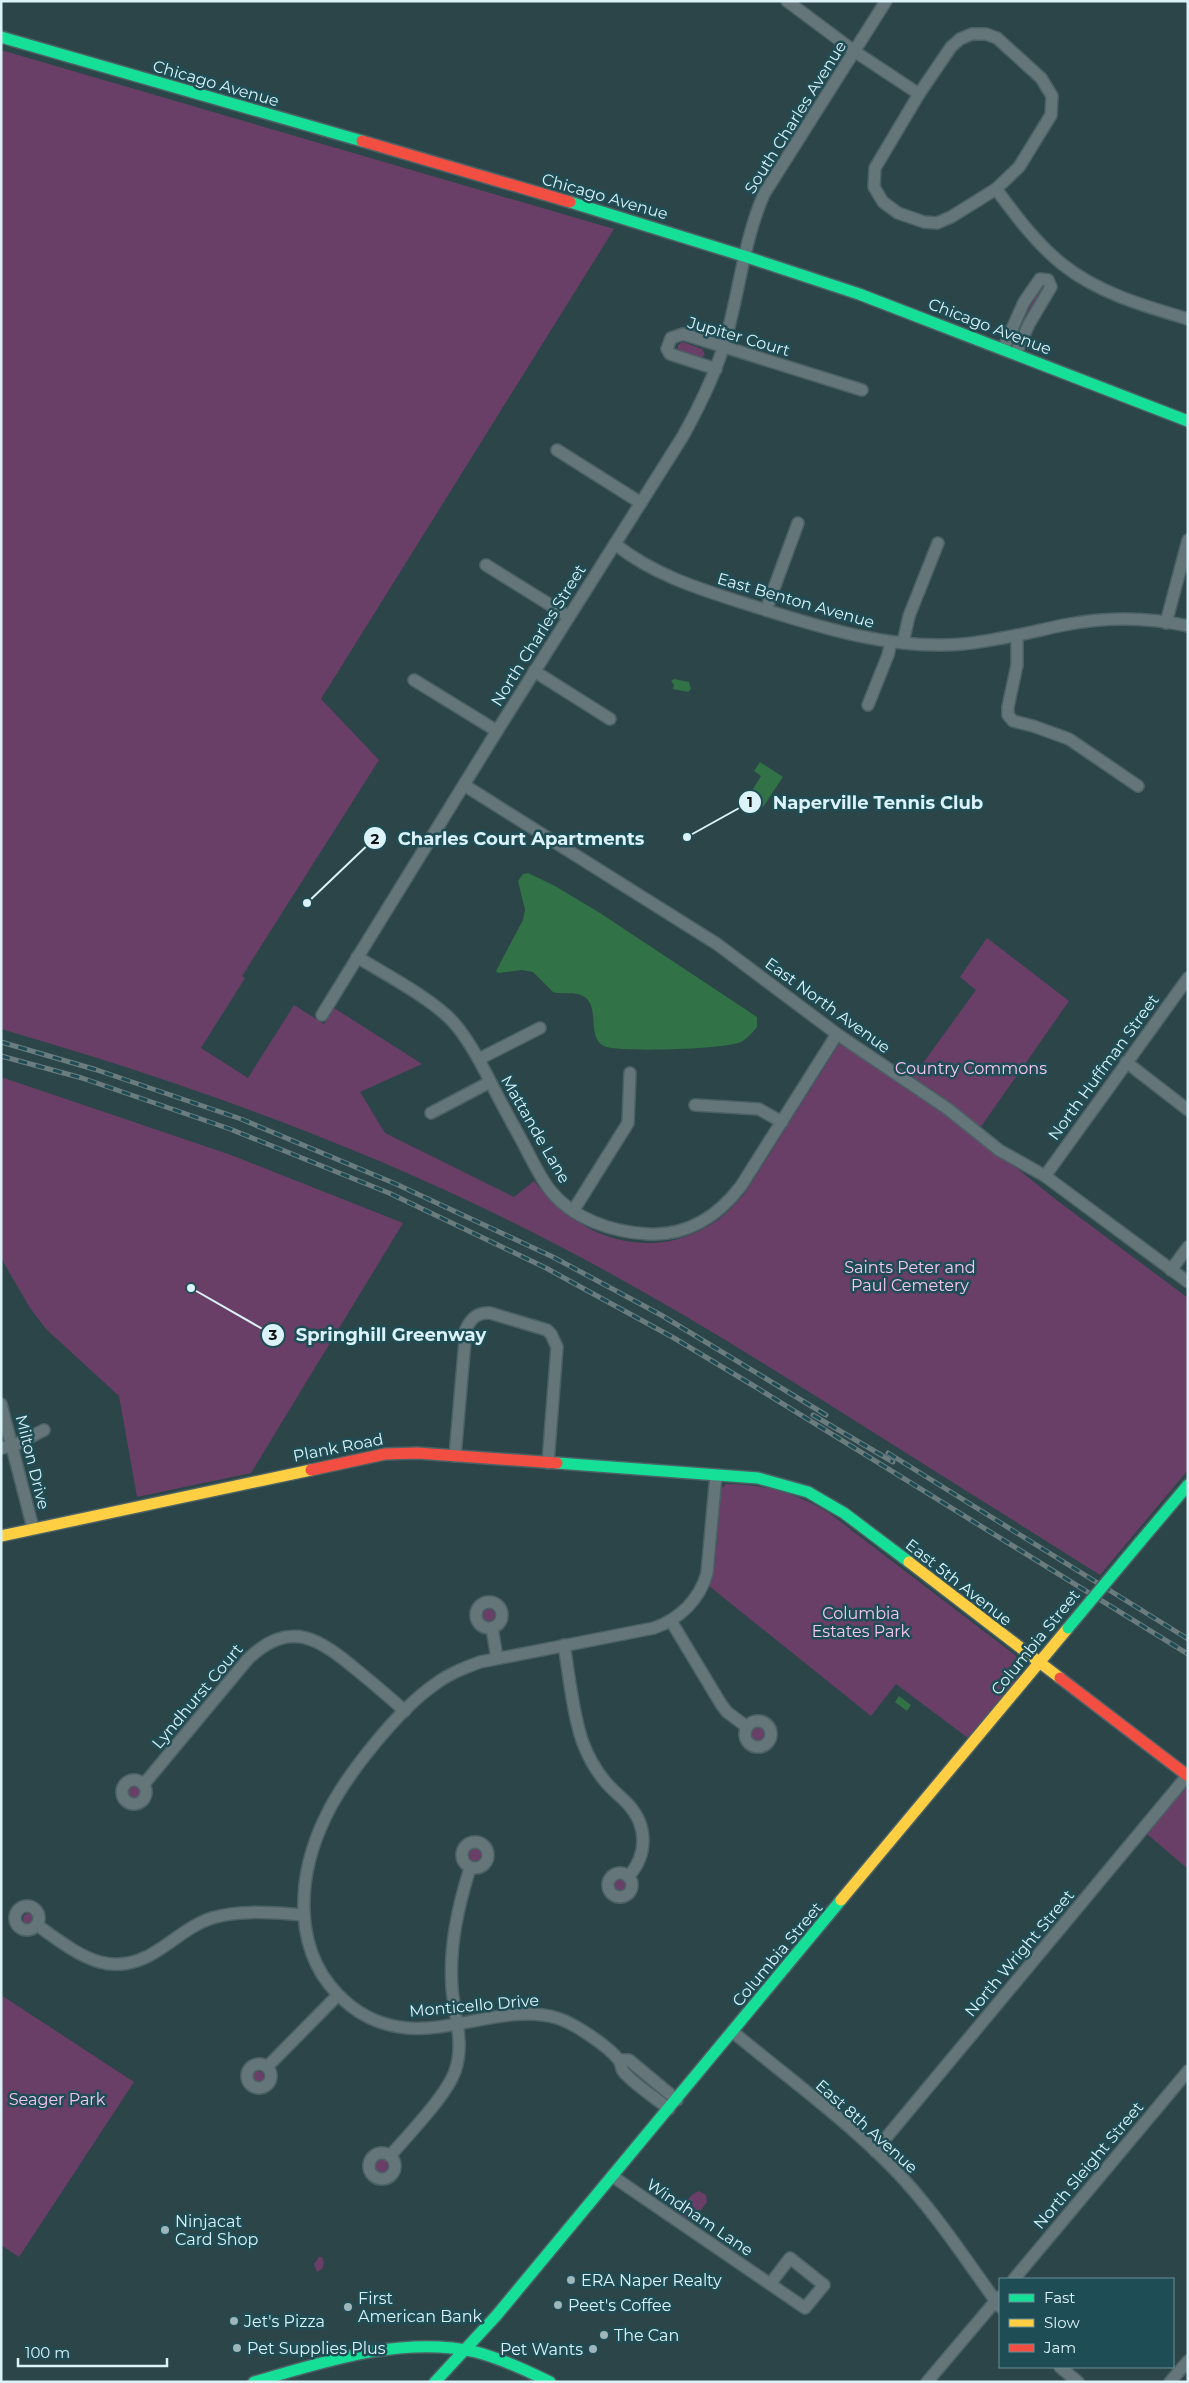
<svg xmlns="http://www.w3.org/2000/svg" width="1189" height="2383" viewBox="0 0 1189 2383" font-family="Montserrat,sans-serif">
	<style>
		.green { fill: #693f67 }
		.water { fill: #317246 }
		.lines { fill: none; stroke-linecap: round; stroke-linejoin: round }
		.street-casing { stroke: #4b6165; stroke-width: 14 }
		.fast-casing { stroke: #4b6165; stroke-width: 14 }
		.slow-casing { stroke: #4b6165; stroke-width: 14 }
		.jam-casing { stroke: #4b6165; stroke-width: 14 }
		.street { stroke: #647679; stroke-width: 11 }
		.fast { stroke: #16e098; stroke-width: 11 }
		.slow { stroke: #ffcf43; stroke-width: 11 }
		.jam { stroke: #f24e42; stroke-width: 11 }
		.rail-casing { stroke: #6b7c7f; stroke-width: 5 }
		.rail { stroke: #1f4d55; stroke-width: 3; stroke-dasharray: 9; stroke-linecap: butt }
		.fast-bridge-casing { stroke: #4b6165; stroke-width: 14; stroke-linecap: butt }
		.fast-bridge { stroke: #16e098; stroke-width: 11 }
		.poi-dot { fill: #9eb6ba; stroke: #1f4d55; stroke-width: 2 }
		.labels { text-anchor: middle; stroke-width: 5; stroke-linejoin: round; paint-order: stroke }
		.street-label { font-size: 16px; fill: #dbf3f8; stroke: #1f4d55 }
		.park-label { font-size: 16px; fill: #f8c5f1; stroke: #1f4d55 }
		.poi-label { font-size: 16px; fill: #dbf3f8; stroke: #1f4d55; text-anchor: start }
		.leader { fill: none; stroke: #dbf3f8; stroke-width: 2 }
		.callout-dot { fill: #dbf3f8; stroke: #1f4d55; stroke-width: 2 }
		.mark-label { font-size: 15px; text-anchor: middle; font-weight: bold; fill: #111 }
		.callout-label { font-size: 18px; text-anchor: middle; font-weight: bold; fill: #dbf3f8; stroke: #1f4d55; stroke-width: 5; stroke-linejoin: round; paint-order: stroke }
	</style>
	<rect width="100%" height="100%" fill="#2c4548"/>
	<g class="green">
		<path d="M1,50L614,229L321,699L379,760L242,976L245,978L201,1048L248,1078L294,1005L324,1024L334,1008L422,1064L360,1092L385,1133L514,1197L534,1181C578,1240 654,1265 718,1220C728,1212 737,1202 745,1193L841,1041L943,1109L1059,1202L1188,1298V1470L1100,1575C1013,1520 925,1465 838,1410C754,1357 670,1305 582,1258C398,1159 202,1087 1,1029Z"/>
		<path d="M1044,285L1047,286L1020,332L1019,329L1034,298Z"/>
		<path d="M683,342L702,349L705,355L699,359L678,351V345Z"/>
		<path d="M987,938L1069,1001L980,1128L913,1077L976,990L960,977Z"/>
		<path d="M1,1077L231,1155L403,1223L251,1473L137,1497L119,1396L46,1329L30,1308L1,1258Z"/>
		<path d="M726,1484C764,1484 796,1493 829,1513L1015,1655L1020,1662L1019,1676L968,1738L896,1684L871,1716L709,1586L715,1564L721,1489Z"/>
		<circle cx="489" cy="1615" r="6"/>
		<circle cx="758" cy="1735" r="7"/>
		<circle cx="134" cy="1793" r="7"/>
		<path d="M1184,1788H1188V1869L1147,1834Z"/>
		<circle cx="476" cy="1855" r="7"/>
		<circle cx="619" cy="1886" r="7"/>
		<circle cx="29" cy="1919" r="6"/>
		<path d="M1,1995L134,2082L19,2257L1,2245Z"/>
		<circle cx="258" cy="2077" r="6"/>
		<circle cx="382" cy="2166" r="7"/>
		<path d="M699,2191L706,2195L707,2202L694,2219L688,2220L680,2215C682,2205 689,2195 699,2191Z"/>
		<path d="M319,2257H322L324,2263L322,2269L317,2272L314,2264Z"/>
	</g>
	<g class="water">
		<path d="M674,679L689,682L691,689L688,692L673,689L674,685L671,681Z"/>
		<path d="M760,762L783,777L763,807L748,797L761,776L754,771Z"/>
		<path d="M528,873L555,886L600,913L757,1017V1027C753,1032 747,1039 741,1042C728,1049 617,1053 604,1046C586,1037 601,1006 583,996C574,991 563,995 553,992L533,972L522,970L498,973L496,971L523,920L525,910L518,881L523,874Z"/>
		<path d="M899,1696L911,1705L907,1711L895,1702Z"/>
	</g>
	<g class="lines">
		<g class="street-casing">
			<g id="street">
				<path d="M787,1L854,51L919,94"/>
				<path d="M972,34H986L997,38L1041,78L1052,96L1051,115L1019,167L996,189L951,217L937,223L924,222L898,213L883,202L874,187L875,168L919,94L951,47L960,39Z"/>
				<path d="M996,189C1016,216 1036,243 1062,264C1098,293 1144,306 1188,319"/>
				<path d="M1003,349L1024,302L1040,279L1048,280"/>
				<path d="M1016,353L1029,324L1051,287L1048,280"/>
				<path d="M716,369L670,354L667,349L671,338L683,334L862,390"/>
				<path d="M557,450L641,503"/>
				<path d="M615,544C656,577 706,591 756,607C823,628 891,650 963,644C997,641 1030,632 1064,625C1104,617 1148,617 1188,626"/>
				<path d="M486,565L568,616"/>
				<path d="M766,610L798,523"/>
				<path d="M1166,623L1188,540"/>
				<path d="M1017,635V665L1008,707V715L1013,721L1033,726L1069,739L1138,786"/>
				<path d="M903,643L909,616L938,543"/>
				<path d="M534,671L610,719"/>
				<path d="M414,680L497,731"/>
				<path d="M868,705L888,655L891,642"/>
				<path d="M464,785L717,944L837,1034L948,1109L999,1150L1045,1176L1188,1282"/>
				<path d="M357,957C385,974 434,1000 454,1023C469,1040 480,1061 490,1081C500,1101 511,1121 522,1141C531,1158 539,1176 550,1190C573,1219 612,1232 648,1234C687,1236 718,1216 741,1186L837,1034"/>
				<path d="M322,1015L497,731L683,436C699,407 714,377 724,345C739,296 743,242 764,194L886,1"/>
				<path d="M479,1059L540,1028"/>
				<path d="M1126,1062L1188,1110"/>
				<path d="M695,1105L759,1109L782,1122"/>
				<path d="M431,1113L490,1082"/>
				<path d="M1045,1176L1188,978"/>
				<path d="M573,1211L628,1123L630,1073"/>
				<path d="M1171,1270L1188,1247"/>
				<path d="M1,1404L33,1528"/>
				<path d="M1,1448L13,1446L44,1430"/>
				<path d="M455,1456L466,1329C471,1318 478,1312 490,1313L547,1330L551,1334L557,1347L548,1463"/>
				<circle cx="489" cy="1615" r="13"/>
				<path d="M671,1621L721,1704L727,1712L747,1727"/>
				<path d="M492,1628L497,1658"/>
				<path d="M564,1645C569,1674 573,1716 583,1743C588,1756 595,1769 604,1780C611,1789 620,1796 628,1804C648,1826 648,1855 628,1877"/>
				<circle cx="758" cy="1734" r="13"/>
				<circle cx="134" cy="1792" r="12"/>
				<path d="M144,1784L248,1659C290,1618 320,1639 358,1671C374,1684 389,1697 405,1711"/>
				<circle cx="475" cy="1855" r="13"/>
				<circle cx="620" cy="1885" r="12"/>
				<circle cx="27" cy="1918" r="12"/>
				<path d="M37,1925C78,1954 111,1983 160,1949C177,1938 193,1924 212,1918C240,1909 275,1913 304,1915"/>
				<path d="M733,2032C787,2077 844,2118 893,2168C934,2210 966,2260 1000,2307"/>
				<path d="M619,2060H629L677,2100"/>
				<circle cx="259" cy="2076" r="12"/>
				<path d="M267,2067L338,1995"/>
				<path d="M669,2109C656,2098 633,2084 623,2071C621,2068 621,2063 619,2060C608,2046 574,2023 557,2018C508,2004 457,2032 407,2028C385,2026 363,2017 346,2002C291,1955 296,1877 326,1816C345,1776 398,1710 434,1685C448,1674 464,1668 480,1662L654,1628C680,1619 700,1599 707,1573L716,1475"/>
				<path d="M875,2151L1187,1776"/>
				<circle cx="382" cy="2166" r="13"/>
				<path d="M390,2156C408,2135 447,2095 455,2071C465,2044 454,2015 452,1988C449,1946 458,1907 470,1868"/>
				<path d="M612,2176L805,2308L824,2285L790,2258L770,2284"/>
				<path d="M1014,2279L1188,2071"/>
				<path d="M1060,2367L1078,2382"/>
				<path d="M927,2382L999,2297"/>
				<path d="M1170,2382L1188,2361"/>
			</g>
		</g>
		<g class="fast-casing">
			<g id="fast">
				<path d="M1,37L362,141"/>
				<path d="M570,202L747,257L859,294L1188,421"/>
				<path d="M557,1463L758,1478L808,1492L844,1513L909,1562"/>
				<path d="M1139,1543L1188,1485"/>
				<path d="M254,2382C324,2362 402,2335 476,2352C502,2359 526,2370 550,2382"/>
				<path d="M435,2382L496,2316L841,1900"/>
			</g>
		</g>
		<g class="slow-casing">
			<g id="slow">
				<path d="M1,1536L311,1470"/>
				<path d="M909,1562L1060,1678"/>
				<path d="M841,1900L1068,1628"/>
			</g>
		</g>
		<g class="jam-casing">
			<g id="jam">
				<path d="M362,141L570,202"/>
				<path d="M311,1470L385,1454L417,1453L557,1463"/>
				<path d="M1060,1678L1188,1776"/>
			</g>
		</g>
		<use href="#street" class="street"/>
		<use href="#fast" class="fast"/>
		<use href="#slow" class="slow"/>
		<use href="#jam" class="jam"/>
		<g class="rail-casing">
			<g id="rail">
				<path d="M1,1042L97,1070L241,1119L396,1184L553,1257L661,1315L826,1415"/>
				<path d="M1,1056L82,1078L230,1129L389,1193L546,1268L674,1338L754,1386L1188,1654"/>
				<path d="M813,1415L893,1462"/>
				<path d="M888,1453L1188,1639"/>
			</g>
		</g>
		<use href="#rail" class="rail"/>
		<g class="fast-bridge-casing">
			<path id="fast-bridge" d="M1068,1628L1139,1543"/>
		</g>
		<use href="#fast-bridge" class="fast-bridge"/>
	</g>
	<g class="poi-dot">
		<circle cx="165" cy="2230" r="5"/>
		<circle cx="571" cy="2280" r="5"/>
		<circle cx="558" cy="2305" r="5"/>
		<circle cx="348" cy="2307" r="5"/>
		<circle cx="234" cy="2321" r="5"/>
		<circle cx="604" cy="2335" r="5"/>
		<circle cx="237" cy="2348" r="5"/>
		<circle cx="593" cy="2349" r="5"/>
	</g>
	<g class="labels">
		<g class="street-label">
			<text transform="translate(216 83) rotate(16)" y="6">Chicago Avenue</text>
			<text transform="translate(795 117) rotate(-58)" y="6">South Charles Avenue</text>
			<text transform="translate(605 196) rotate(16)" y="6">Chicago Avenue</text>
			<text transform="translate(990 326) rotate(21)" y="6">Chicago Avenue</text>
			<text transform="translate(739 336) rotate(16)" y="6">Jupiter Court</text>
			<text transform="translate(796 600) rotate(16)" y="6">East Benton Avenue</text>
			<text transform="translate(538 635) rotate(-58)" y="6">North Charles Street</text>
			<text transform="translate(828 1005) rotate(36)" y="6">East North Avenue</text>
			<text transform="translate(1103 1067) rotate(-54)" y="6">North Huffman Street</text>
			<text transform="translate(536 1129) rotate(60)" y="6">Mattande Lane</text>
			<text transform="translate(338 1447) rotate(-11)" y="6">Plank Road</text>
			<text transform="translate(33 1462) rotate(76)" y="6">Milton Drive</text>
			<text transform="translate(959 1582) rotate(38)" y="6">East 5th Avenue</text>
			<text transform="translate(1035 1642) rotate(-51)" y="6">Columbia Street</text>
			<text transform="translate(197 1696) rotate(-50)" y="6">Lyndhurst Court</text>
			<text transform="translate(1019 1953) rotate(-50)" y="6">North Wright Street</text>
			<text transform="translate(777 1954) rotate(-50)" y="6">Columbia Street</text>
			<text transform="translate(474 2005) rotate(-5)" y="6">Monticello Drive</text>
			<text transform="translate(867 2126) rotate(42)" y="6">East 8th Avenue</text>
			<text transform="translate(1088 2165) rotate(-50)" y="6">North Sleight Street</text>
			<text transform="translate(700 2217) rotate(34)" y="6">Windham Lane</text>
		</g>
		<g class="park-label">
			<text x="971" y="1074">Country Commons</text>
			<text x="910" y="1273">Saints Peter and<tspan x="910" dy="18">Paul Cemetery</tspan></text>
			<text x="861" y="1619">Columbia<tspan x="861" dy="18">Estates Park</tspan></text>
			<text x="57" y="2105">Seager Park</text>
		</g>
		<g class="poi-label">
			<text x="175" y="2227">Ninjacat<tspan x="175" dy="18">Card Shop</tspan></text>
			<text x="581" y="2286">ERA Naper Realty</text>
			<text x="358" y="2304">First<tspan x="358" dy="18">American Bank</tspan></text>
			<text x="568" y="2311">Peet's Coffee</text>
			<text x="244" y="2327">Jet's Pizza</text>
			<text x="614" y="2341">The Can</text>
			<text x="247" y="2354">Pet Supplies Plus</text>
			<text x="583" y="2355" text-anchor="end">Pet Wants</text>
		</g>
	</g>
	<path class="leader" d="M687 837L750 802M307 903L375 838M191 1288L273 1335"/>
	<g class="callout-dot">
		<circle cx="687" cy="837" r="5"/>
		<circle cx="307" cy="903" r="5"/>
		<circle cx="191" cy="1288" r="5"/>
		<circle cx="750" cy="802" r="12"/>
		<circle cx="375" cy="838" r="12"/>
		<circle cx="273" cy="1335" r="12"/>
	</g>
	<g class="mark-label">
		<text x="750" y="807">1</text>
		<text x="375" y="844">2</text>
		<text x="273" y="1340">3</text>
	</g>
	<g class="callout-label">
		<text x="878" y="809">Naperville Tennis Club</text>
		<text x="521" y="845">Charles Court Apartments</text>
		<text x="391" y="1341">Springhill Greenway</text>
	</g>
	<rect width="1189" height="2383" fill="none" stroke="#dbf3f8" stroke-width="5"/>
	<rect x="999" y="2278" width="175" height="90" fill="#1f4d55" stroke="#6a8f96"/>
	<rect x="1009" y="2294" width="25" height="8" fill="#16e098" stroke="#6a8f96"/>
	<text x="1044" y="2303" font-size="15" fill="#dbf3f8">Fast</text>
	<rect x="1009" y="2319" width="25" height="8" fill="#ffcf43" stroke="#6a8f96"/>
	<text x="1044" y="2328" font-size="15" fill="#dbf3f8">Slow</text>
	<rect x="1009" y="2344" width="25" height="8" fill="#f24e42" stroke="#6a8f96"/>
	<text x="1044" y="2353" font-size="15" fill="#dbf3f8">Jam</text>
	<path d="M18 2358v8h149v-8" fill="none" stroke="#dbf3f8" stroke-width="2.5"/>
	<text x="25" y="2358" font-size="15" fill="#dbf3f8" stroke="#1f4d55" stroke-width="4" paint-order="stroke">100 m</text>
</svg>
